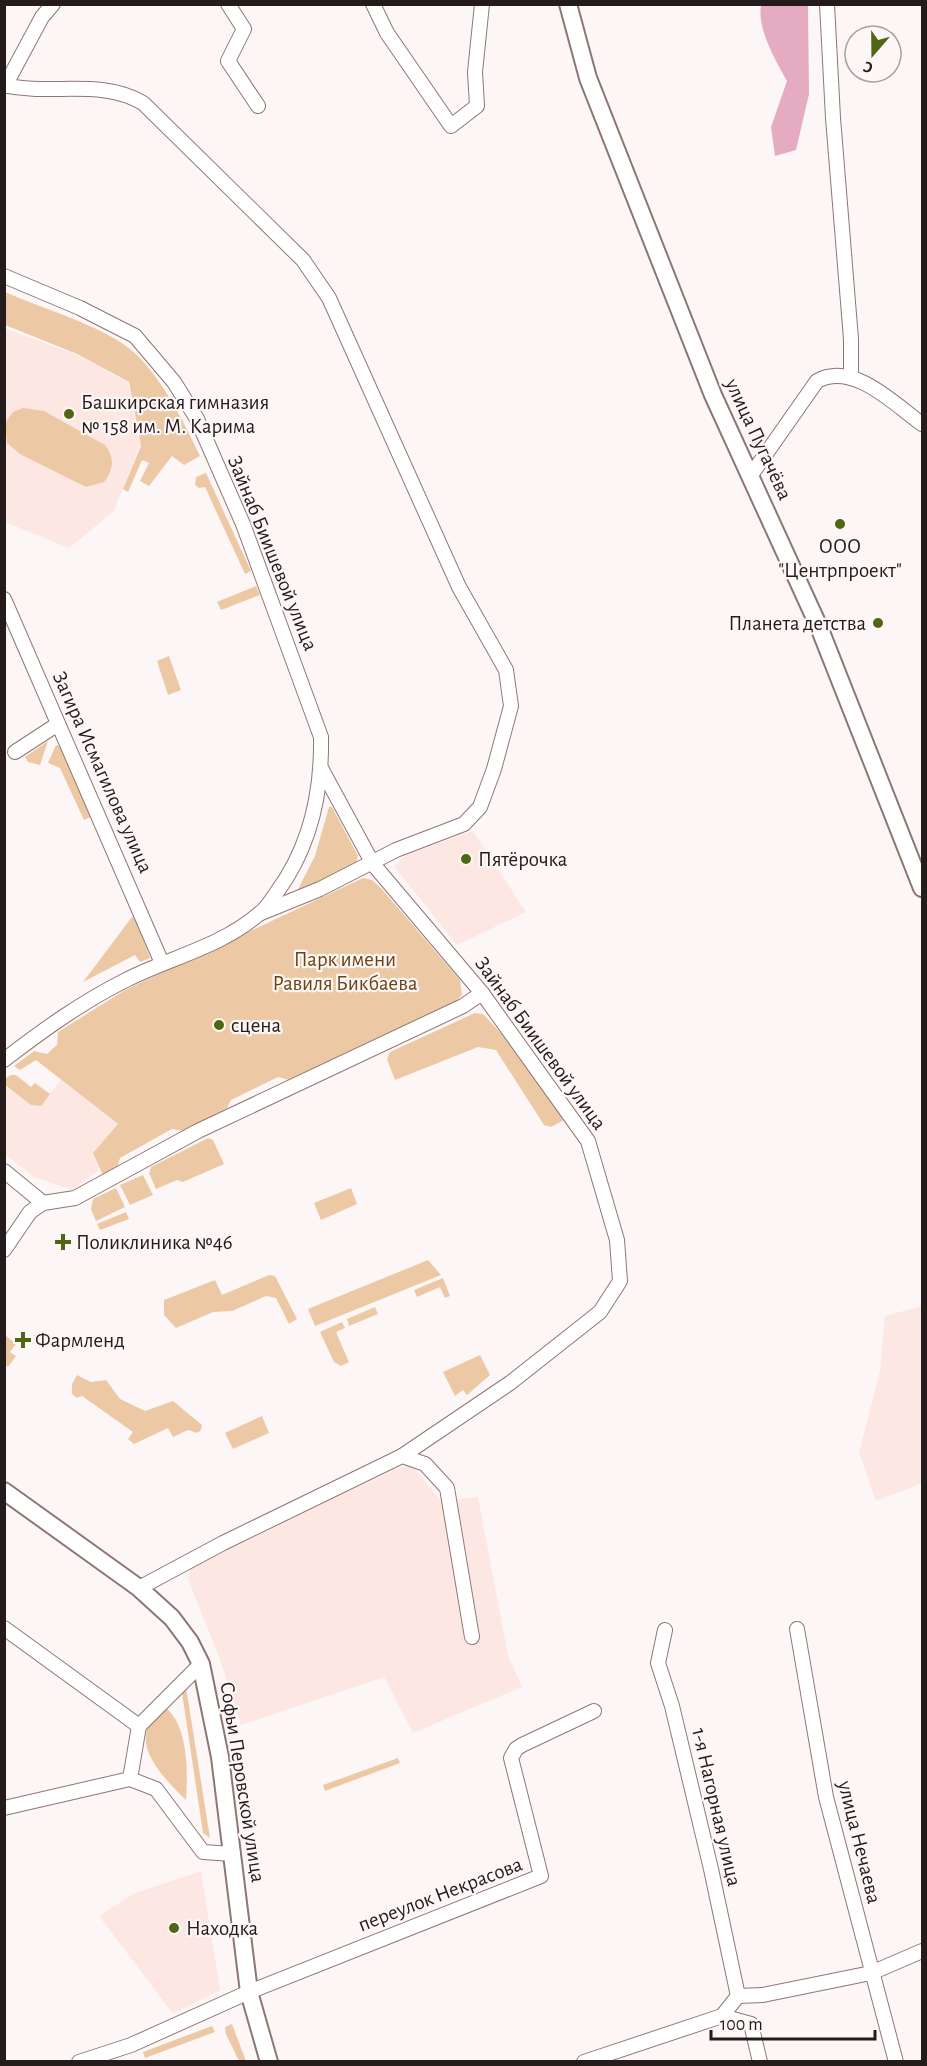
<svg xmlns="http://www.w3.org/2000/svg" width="927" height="2066" viewBox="0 0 927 2066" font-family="'Alegreya Sans',sans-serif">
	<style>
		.built { fill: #fce7e3 }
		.green { fill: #ecc9a4 }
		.water { fill: #e4abc1 }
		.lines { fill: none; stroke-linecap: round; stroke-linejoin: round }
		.minor-casing { stroke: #8e7773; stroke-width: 16 }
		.major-casing { stroke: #8e7773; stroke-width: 20 }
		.minor { stroke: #fff; stroke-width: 14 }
		.major { stroke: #fff; stroke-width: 16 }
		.poi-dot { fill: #516612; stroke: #fcf7f6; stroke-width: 2 }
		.labels { text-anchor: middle; stroke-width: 4.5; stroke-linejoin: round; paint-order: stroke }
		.poi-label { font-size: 21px; fill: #241b1a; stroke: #fcf7f6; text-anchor: start }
		.street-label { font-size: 21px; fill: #241b1a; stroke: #fcf7f6 }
		.park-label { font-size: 21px; fill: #6b4413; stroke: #fcf7f6 }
	</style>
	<rect width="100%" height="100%" fill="#fcf7f6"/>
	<g class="built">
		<path d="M4,328L77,355L128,382L140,445L114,511L69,548L5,522Z"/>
		<path d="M473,831L526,912L457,945L394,866L406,855Z"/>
		<path d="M61,1080L118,1124L93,1153L99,1170L72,1190L34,1177L5,1154L4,1092L8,1088L31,1105L40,1106Z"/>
		<path d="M922,1306V1483L876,1501L859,1453L880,1371L885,1316Z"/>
		<path d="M410,1463L441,1501L478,1497L508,1655L522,1687L413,1733L384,1677L241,1725L221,1662L188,1579L192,1563Z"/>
		<path d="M201,1871L220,1990L173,2014L99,1916L135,1893Z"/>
	</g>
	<g class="green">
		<path d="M5,292C41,308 100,325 130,349C159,372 184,422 200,456L184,465L172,456L149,486L140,481L149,463L142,460L128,492L123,489L141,446L129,382L77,354L5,325Z"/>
		<path d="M23,408L44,411L105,445C115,458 114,469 104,482L86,487L20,454L7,443L5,423L13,412Z"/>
		<path d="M206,473L251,571L245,574L205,487L199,488L195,485L196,477Z"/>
		<path d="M256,586L260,595L221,610L217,602Z"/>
		<path d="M169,656L181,690L168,695L157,661Z"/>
		<path d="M48,741L40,765L28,762L25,757Z"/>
		<path d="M56,745L65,748L95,815L84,820L60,768L48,763Z"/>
		<path d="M329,807H332L358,856L355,866L296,893L315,856Z"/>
		<path d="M363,878L372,880L380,887L460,980L462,995L456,1001L377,1041L289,1080L278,1077L231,1100L227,1108L183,1131L172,1129L120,1158L116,1172L104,1178L93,1153L118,1124L36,1060L20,1070L14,1066L34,1051L47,1054L57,1045L58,1032L125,990Z"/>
		<path d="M132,917L136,919L150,958L140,962L135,955L83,982Z"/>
		<path d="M475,1013L483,1014L510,1043L564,1120L551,1127L544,1125L496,1050L478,1047L395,1080L387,1059L390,1052Z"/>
		<path d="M11,1075H16L31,1087L35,1083L50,1094L41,1106L31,1105L5,1085V1079Z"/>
		<path d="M208,1138L213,1140L224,1164L183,1182L177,1180L156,1189L149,1173L151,1167Z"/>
		<path d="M143,1175L153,1195L130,1205L120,1185Z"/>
		<path d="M116,1188L125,1207L96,1221L91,1209L93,1199Z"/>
		<path d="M351,1188L357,1204L321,1220L314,1203Z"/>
		<path d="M126,1212L129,1219L100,1230L97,1224Z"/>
		<path d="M428,1260L441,1275L315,1326L308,1309Z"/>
		<path d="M269,1275L275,1276L297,1319L289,1324L276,1298L266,1296L232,1311L213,1312L176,1328L164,1315V1300L215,1280L222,1295Z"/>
		<path d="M443,1278L450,1296L445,1298L440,1287L417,1297L414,1290Z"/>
		<path d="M375,1307L378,1314L349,1326L347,1319Z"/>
		<path d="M342,1322L345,1328L336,1332L349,1362L341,1366L334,1362L320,1332Z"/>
		<path d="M5,1335L16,1344L10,1352L16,1356L8,1367L5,1364Z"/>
		<path d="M480,1355L490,1375L467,1395L463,1390L455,1396L443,1372Z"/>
		<path d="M77,1375L91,1382L106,1380L120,1399L145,1411L173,1401L202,1425L201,1430L197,1433L188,1430L173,1437L168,1428L134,1444L128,1439L133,1432L82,1396L77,1398L72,1394V1384Z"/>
		<path d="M262,1416L269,1433L233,1449L225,1433Z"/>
		<path d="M186,1687L210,1838L203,1833L182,1693Z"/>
		<path d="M167,1709C188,1727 188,1773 186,1800C160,1775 121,1735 167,1709Z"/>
		<path d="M398,1758L400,1763L325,1791L323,1785Z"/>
		<path d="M232,2024L246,2061H239L226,2034L225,2027Z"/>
		<path d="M212,2026L215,2032L145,2058L143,2052Z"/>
	</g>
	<path class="water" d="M761,5H808L809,94L796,150L775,156L771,127L787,81C775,59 757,29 761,5Z"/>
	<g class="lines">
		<g class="minor-casing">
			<g id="minor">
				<path d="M228,4L244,29L228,61L258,106"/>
				<path d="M373,4L387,33L451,126L477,106L475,72L482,4"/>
				<path d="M827,4L833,118L851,339V376"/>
				<path d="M4,85C51,96 101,78 143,103L303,260L329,298L459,587L506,670L511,706L494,769L480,807L464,824L396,850L320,889L261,913"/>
				<path d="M5,86L42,17L53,4"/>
				<path d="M4,276L80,308L135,336L174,382L197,419L243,524L321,737C322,792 310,847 277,892C272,899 267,908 260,913C223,946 169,958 126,980C82,1002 43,1030 4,1060"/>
				<path d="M751,475L817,381C853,361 894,404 922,424"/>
				<path d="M4,599L162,963"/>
				<path d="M15,752L58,724"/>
				<path d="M321,768L373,864L482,993L588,1141L617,1240L620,1281L600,1312L510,1383L402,1456"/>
				<path d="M4,1171L43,1203"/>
				<path d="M4,1250L30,1212L43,1203L75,1198L198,1131L463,1006L482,993"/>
				<path d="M139,1588L223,1543L402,1456L425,1464L447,1488L472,1637"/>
				<path d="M4,1628L139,1726L130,1779"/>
				<path d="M797,1629L826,1797L896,2062"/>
				<path d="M665,1630L658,1663L672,1706L711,1869L738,1996"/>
				<path d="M139,1726L201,1664"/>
				<path d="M4,1808L130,1779L156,1789L203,1852L233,1854"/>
				<path d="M722,2016L751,2024L760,2062"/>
				<path d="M79,2062L131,2045L249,1992L541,1876L511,1758L516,1749L522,1745L594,1711"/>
				<path d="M584,2062L722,2016L738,1996L763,1995L871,1973L922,1951"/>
			</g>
		</g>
		<g class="major-casing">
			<g id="major">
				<path d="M568,4L588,78L713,395L819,627L922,888"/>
				<path d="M4,1491L139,1588L172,1618L190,1642L201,1664L220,1757L249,1992L269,2062"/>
			</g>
		</g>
		<use href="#minor" class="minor"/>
		<use href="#major" class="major"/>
	</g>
	<g class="poi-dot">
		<circle cx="69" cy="414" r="6"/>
		<circle cx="840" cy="524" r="6"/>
		<circle cx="878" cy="623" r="6"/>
		<circle cx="466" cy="859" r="6"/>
		<circle cx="219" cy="1025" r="6"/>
		<path d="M60 1233h6v6h6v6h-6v6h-6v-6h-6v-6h6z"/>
		<path d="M20 1331h6v6h6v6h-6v6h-6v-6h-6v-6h6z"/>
		<circle cx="174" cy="1928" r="6"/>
	</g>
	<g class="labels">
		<g class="poi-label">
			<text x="81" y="409">Башкирская гимназия<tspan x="81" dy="24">№ 158 им. М. Карима</tspan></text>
			<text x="840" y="553" text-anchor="middle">ООО<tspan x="840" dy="24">"Центрпроект"</tspan></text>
			<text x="866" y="630" text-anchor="end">Планета детства</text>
			<text x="478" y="866">Пятёрочка</text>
			<text x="231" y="1032">сцена</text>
			<text x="76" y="1249">Поликлиника №46</text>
			<text x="35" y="1347">Фармленд</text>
			<text x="186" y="1935">Находка</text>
		</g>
		<g class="street-label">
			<text transform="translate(759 439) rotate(65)" y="7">улица Пугачёва</text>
			<text transform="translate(273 553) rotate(68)" y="7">Зайнаб Биишевой улица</text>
			<text transform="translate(103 772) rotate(66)" y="7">Загира Исмагилова улица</text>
			<text transform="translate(541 1043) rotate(54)" y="7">Зайнаб Биишевой улица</text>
			<text transform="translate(243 1782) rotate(81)" y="7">Софьи Перовской улица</text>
			<text transform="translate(717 1807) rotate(77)" y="7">1-я Нагорная улица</text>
			<text transform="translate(860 1842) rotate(76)" y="7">улица Нечаева</text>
			<text transform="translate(440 1894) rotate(-21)" y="7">переулок Некрасова</text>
		</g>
		<g class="park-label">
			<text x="345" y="966">Парк имени<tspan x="345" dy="24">Равиля Бикбаева</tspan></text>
		</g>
	</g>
	<rect width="927" height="2066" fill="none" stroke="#241b1a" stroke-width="12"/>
	<g transform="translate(873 54) rotate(200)"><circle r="28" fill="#fcf7f6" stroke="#a69f9e" stroke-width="1.5"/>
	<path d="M0-4.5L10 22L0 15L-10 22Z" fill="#516612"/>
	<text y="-9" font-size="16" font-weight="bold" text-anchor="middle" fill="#241b1a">С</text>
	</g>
	<path d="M711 2030v9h164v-9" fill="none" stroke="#241b1a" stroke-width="3"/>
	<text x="720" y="2030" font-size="18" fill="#241b1a" stroke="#fcf7f6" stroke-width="4.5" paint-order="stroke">100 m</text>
</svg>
